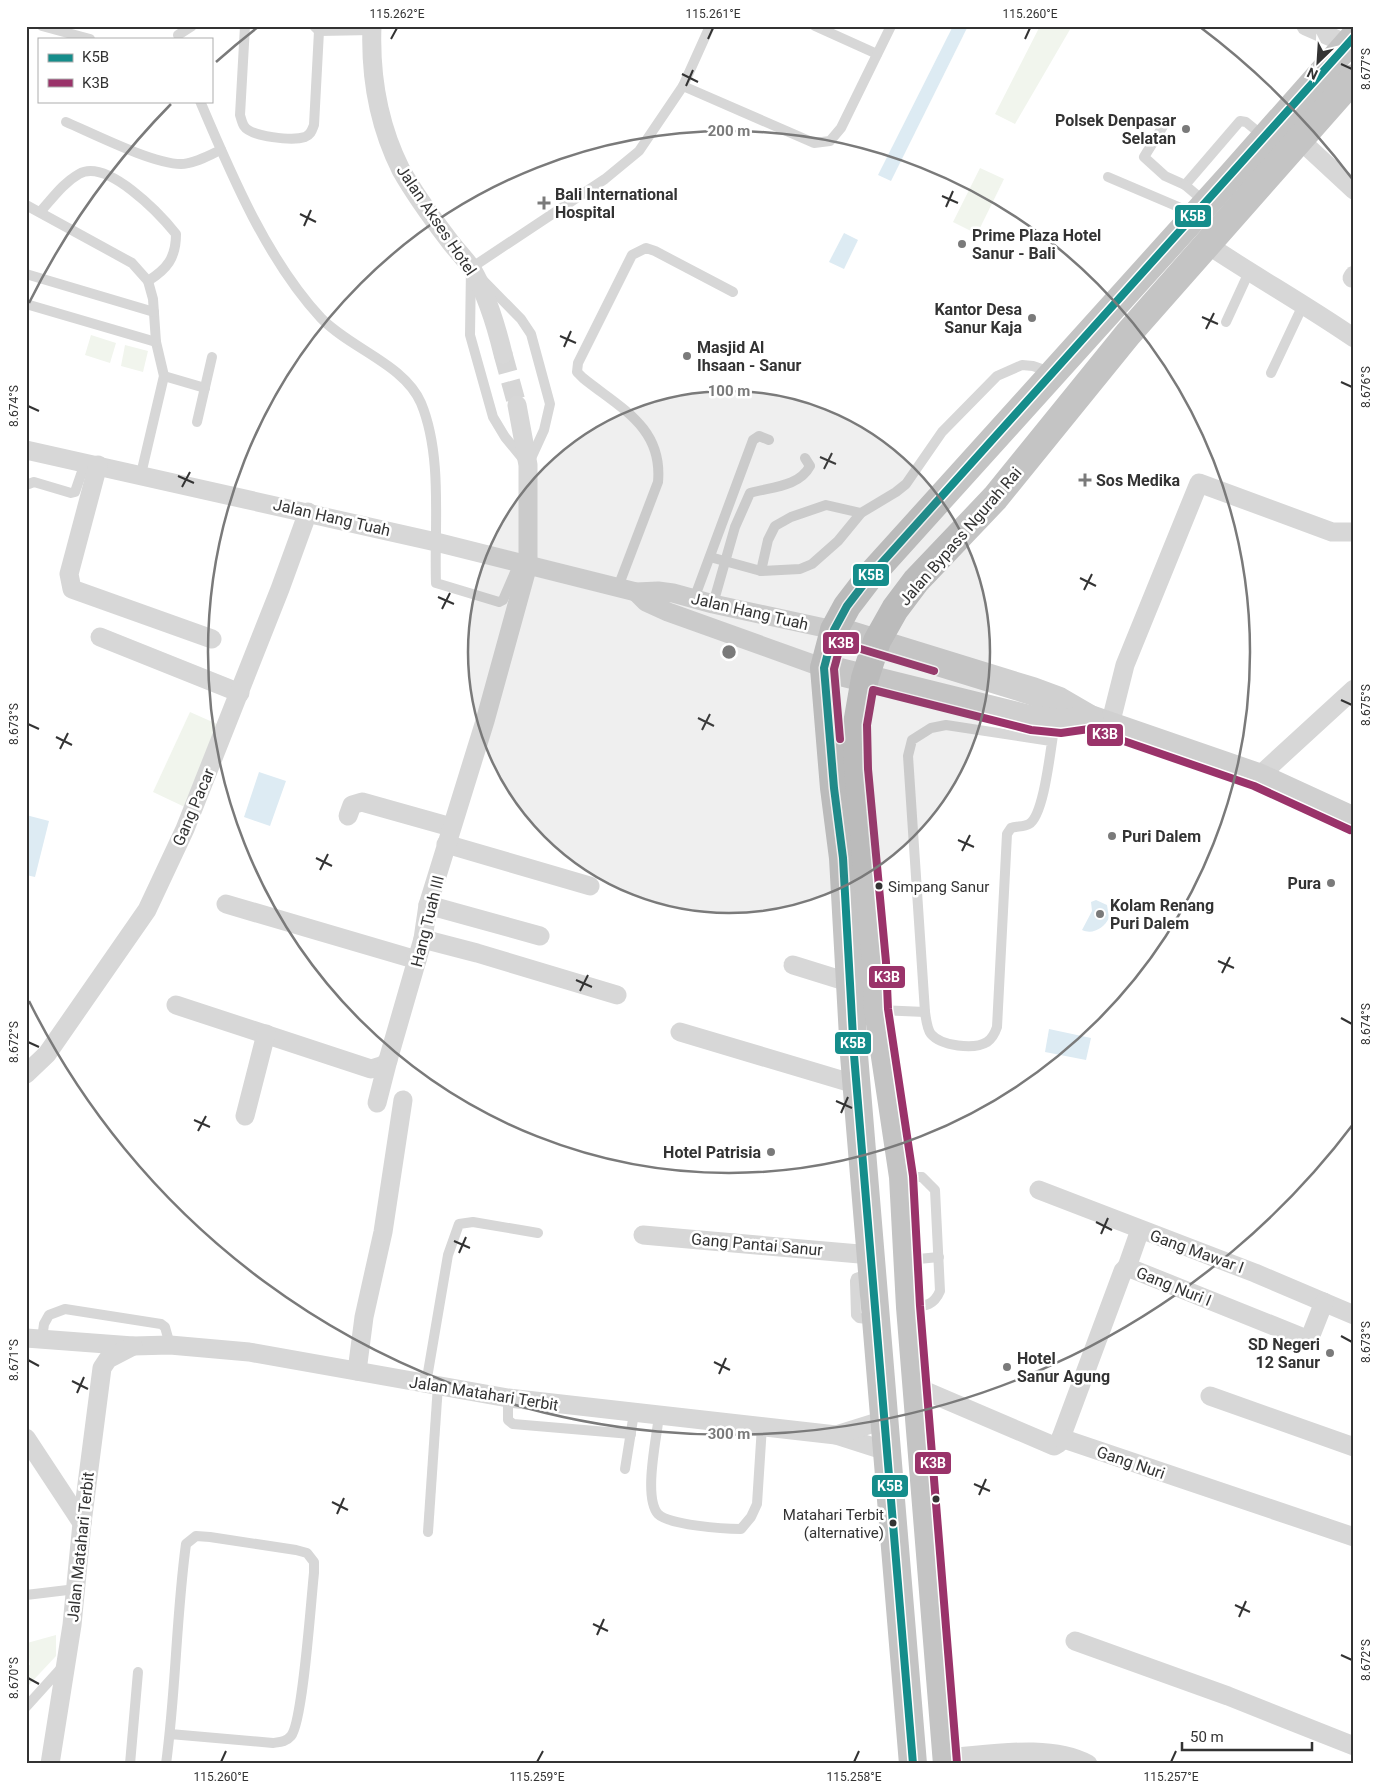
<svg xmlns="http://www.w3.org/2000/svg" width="1380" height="1790" viewBox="0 0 1380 1790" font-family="Roboto,sans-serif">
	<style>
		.green { fill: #f1f5ed }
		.water { fill: #ddebf3 }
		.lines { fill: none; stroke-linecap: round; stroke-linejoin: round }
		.street-tunnel { stroke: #d6d6d6; stroke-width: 19; stroke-dasharray: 19 9; stroke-linecap: butt }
		.lane { stroke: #d7d7d7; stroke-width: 10 }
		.street { stroke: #d7d7d7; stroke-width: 19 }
		.secondary { stroke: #d0d0d0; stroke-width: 28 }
		.highway { stroke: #c4c4c4; stroke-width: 28 }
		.bus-1-casing { stroke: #fff; stroke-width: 11 }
		.bus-2-casing { stroke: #fff; stroke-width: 11 }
		.bus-1 { stroke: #158d8b; stroke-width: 8 }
		.bus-2 { stroke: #9a336a; stroke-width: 8 }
		.ticks { fill: none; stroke: #333; stroke-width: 2 }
		.ring { fill: none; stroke: #7a7a7a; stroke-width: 2.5 }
		.poi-dot { fill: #7a7a7a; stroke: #fff; stroke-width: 2 }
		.bus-dot { fill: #333; stroke: #fff; stroke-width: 2 }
		.labels { text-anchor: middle; stroke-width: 5; stroke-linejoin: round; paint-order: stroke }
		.bus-label { font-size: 15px; fill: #333; stroke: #fff; text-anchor: start }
		.poi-label { font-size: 16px; font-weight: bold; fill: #333; stroke: #fff; text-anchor: start }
		.street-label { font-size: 16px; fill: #333; stroke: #fff }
		.centre { fill: #7a7a7a; stroke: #fff; stroke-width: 2.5 }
		.ring-label { font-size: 15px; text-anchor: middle; font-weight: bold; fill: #7a7a7a; stroke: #fff; stroke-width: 5; stroke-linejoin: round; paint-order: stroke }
		.line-badge { stroke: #fff; stroke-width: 2 }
		.badge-label { font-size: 14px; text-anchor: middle; font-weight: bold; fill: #fff }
		.neatline { fill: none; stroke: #333; stroke-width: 2 }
		.ticks-label { font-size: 12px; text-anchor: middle; fill: #333 }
	</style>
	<rect width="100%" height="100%" fill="#fff"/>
	<g class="green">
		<path d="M1040,26H1072L1015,124L995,114Z"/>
		<path d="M980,168L1004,179L977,234L953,222Z"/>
		<path d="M91,335L116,343L110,363L85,355Z"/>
		<path d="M125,345L148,351L143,372L121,366Z"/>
		<path d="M190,712L226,728L189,809L153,792Z"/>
		<path d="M56,1635V1656L26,1688V1666L30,1665L27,1643Z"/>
	</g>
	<g class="water">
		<path d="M953,26H968L891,181L878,175Z"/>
		<path d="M844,233L858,240L844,269L829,262Z"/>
		<path d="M259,772L286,781L270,826L244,817Z"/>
		<path d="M26,815L49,821L35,877L26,875Z"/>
		<path d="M1096,900L1107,905L1109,918C1104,928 1093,935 1082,930L1092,911L1091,902Z"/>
		<path d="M1049,1029L1091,1038L1086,1060L1045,1052Z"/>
	</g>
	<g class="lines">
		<path class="street-tunnel" d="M503,354L517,405"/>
		<g class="lane">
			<path d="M42,26L90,39"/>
			<path d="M245,26L240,115C241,118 242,123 244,126C251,137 293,141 305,137C311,135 312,130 314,125L319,31L314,26"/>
			<path d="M815,26L877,54"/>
			<path d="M319,31L372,30"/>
			<path d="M178,35L192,26"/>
			<path d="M683,86L814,143L830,141L841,128L891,26"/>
			<path d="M200,101C231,174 267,260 321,318C351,349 404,364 421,403C443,456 434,526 436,583L499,602L503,600L519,563"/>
			<path d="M66,122C94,134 153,164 181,164C194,164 209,155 221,150"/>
			<path d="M1165,123L1144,157L1165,176L1185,185L1240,121L1246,122L1263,136"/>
			<path d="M1108,177L1195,214"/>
			<path d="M1185,185L1205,202"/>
			<path d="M26,205L132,263L148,281L153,299L156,342L164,376L141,474"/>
			<path d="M40,212C52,199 63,183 79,174C107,158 160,214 176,234C176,258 167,269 148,281"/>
			<path d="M471,268L521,319L531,334L550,404L544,430L528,465L505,437L493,417L470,335Z"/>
			<path d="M471,268L605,179L639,151L683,86L710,26"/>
			<path d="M26,274L154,312"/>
			<path d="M26,304L156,342"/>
			<path d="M1226,322L1249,272"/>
			<path d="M1271,373L1304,303"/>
			<path d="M164,376L205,388"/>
			<path d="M197,422L212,357"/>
			<path d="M26,485L34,482L71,493L75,492L85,463"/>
			<path d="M710,557L761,571L800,569L812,564L838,541L861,513L896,492L906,484L942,432L997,376L1022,365L1033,366L1053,373"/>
			<path d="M761,571L768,540L775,526L791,517L826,505L861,513"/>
			<path d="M618,587L658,482C663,427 620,408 583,378L577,372L578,363L632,255L646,248L655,251L733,292"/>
			<path d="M694,599L753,440L759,436L769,440"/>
			<path d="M713,604L735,527L750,493C771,487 799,487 810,466L805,458"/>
			<path d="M1051,741L946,725L931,728L912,740L908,756L925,1012C926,1019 927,1029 931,1034C941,1046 974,1050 987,1042C993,1038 995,1033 997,1027L1007,834L1011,828C1016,826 1024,827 1029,824C1045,815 1051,742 1055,723"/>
			<path d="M879,1010L925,1012"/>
			<path d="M904,1177H922L935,1190L940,1291C934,1305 926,1306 912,1307"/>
			<path d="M908,1260L939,1257"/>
			<path d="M871,1273L856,1278L855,1281L856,1315L859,1318L874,1320"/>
			<path d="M42,1339L44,1324L49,1315L65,1309L161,1324L165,1327L170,1345"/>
			<path d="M426,1384L448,1255L459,1224L473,1222L538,1233"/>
			<path d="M508,1398V1420L513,1424L631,1434"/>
			<path d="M659,1415C657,1437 643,1497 658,1514C669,1525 724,1529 741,1529L751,1517L757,1504L762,1426"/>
			<path d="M625,1469L634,1413"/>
			<path d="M428,1532L438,1385"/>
			<path d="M26,1595L76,1589"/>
			<path d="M26,1707L63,1666"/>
			<path d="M130,1764L138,1672"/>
			<path d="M166,1764C176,1691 176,1617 186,1544L196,1536L210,1537L296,1550L307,1553L314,1562V1573C311,1599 303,1722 291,1736C286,1742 280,1742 273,1743L170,1734"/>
		</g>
		<g class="street">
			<path d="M372,26C370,77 378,124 401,170C414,193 432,218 448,239C455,249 465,258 472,269C487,295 496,325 503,354"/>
			<path d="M1306,26L1347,44"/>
			<path d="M1299,139L1354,190"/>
			<path d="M1208,245C1256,277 1306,305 1354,338"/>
			<path d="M1352,278L1354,275"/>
			<path d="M26,450L436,542L636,592L658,591L673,593L713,604L834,630"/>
			<path d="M98,465L69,574L72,589L212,639"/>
			<path d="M636,592L646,602L668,612L824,668"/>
			<path d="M100,637L240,693"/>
			<path d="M1110,725L1125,665L1199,483L1332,532H1354"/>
			<path d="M1258,777L1354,689"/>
			<path d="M348,816L352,805L362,802L451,827"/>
			<path d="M446,844L590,886"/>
			<path d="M226,904L417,960"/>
			<path d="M428,905L540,936"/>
			<path d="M423,939L477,953L617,995"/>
			<path d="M793,965L851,983"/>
			<path d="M176,1005L371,1069L384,1065L388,1060L423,939L428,905L485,721L528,565V465L517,405"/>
			<path d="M680,1032L858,1085"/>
			<path d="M26,1074L47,1054L147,910L185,829L280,589L308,512"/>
			<path d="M377,1103L388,1060"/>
			<path d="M245,1116L266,1034"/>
			<path d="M1039,1190L1255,1273L1354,1315"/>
			<path d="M643,1235L871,1255"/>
			<path d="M1127,1267L1140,1230"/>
			<path d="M26,1338L133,1346L170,1345L249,1352L508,1398L836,1435L886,1451"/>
			<path d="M357,1371L364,1317L383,1232L403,1100"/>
			<path d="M916,1387L1054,1446L1059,1443L1123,1271L1127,1267L1309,1340L1324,1302"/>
			<path d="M1210,1396L1354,1447"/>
			<path d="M836,1435L884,1420"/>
			<path d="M26,1438L82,1523"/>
			<path d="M1061,1438L1354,1537"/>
			<path d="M1075,1641L1228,1696L1354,1746"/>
			<path d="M946,1758C990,1755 1049,1743 1088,1764"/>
			<path d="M50,1764L72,1625L82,1523L102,1368L108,1359L133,1346"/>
		</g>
		<g class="secondary">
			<path d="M834,630L1032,691L1059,701L1090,719L1258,777L1354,821"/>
			<path d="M824,668L1033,720L1061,723L1090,719"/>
		</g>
		<g class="highway">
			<path d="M913,1764L854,1055L843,858L834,788L824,668L834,630L847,606L870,576L1232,175L1354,37"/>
			<path d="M947,1764L910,1307L903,1177L878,1010L876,963L858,770L857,724L865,678L877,641L895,609L916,581L995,498L1128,334L1354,78"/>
		</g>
		<g class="bus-1-casing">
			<path id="bus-1" d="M913,1764L854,1055L843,858L834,788L824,668L834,630L847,606L870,576L1354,37"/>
		</g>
		<g class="bus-2-casing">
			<g id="bus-2">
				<path d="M840,739L834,669L841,643L934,671"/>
				<path d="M957,1763L920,1306L913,1176L888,1009L886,962L868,769L867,725L873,690L1031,730L1061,733L1089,729L1254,786L1350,830"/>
			</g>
		</g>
		<use href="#bus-1" class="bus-1"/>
		<use href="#bus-2" class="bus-2"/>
	</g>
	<path class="ticks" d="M391,39L397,28M708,39L713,28M1025,39L1030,28M1341,64L1352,69M682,74L698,82M686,86L693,70M942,196L958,203M946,207L953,191M300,214L316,222M304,226L311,210M1202,317L1218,324M1206,329L1214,313M560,336L576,343M564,347L571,331M1341,382L1352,387M28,406L39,411M820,457L836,464M824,469L832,453M178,476L194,483M182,487L190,472M1080,578L1096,586M1084,590L1092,574M438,597L454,604M442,609L450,593M1341,700L1352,705M698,718L714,726M28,724L39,729M702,730L710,714M56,737L72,745M60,749L68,733M958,840L974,847M962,851L970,835M316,858L332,866M320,870L328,854M1218,961L1234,968M1222,973L1230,957M576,980L592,987M580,991L588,975M1341,1018L1352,1024M28,1042L39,1047M836,1101L852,1108M841,1113L848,1097M194,1120L210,1127M198,1131L206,1116M1096,1222L1112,1230M1101,1234L1108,1218M454,1241L470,1248M459,1253L466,1237M1341,1336L1352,1342M28,1360L39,1366M714,1362L730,1370M719,1374L726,1358M72,1381L88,1389M77,1393L84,1377M974,1484L990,1491M979,1495L986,1479M332,1502L348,1510M337,1514L344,1498M1235,1605L1250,1612M1239,1617L1246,1601M593,1624L608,1631M597,1635L604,1619M1341,1655L1352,1660M28,1678L39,1684M221,1762L226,1751M537,1762L543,1751M854,1762L859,1751M1171,1762L1176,1751"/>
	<circle cx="729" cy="652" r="261" fill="#7a7a7a" fill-opacity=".12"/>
	<g class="ring">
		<circle cx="729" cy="652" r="261"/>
		<circle cx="729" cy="652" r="521"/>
		<path d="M1354 1123A782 782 0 0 1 29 1001M29 303A782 782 0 0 1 171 104M216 62A782 782 0 0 1 258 27M1200 27A782 782 0 0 1 1354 181"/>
	</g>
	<g class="poi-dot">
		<circle cx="1186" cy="129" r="5"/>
		<path d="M541.5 195.5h5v5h5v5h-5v5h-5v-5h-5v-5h5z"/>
		<circle cx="962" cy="244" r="5"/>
		<circle cx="1032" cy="318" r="5"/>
		<circle cx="687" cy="356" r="5"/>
		<path d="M1082.5 472.5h5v5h5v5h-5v5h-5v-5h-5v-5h5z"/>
		<circle cx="1112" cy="836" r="5"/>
		<circle cx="1331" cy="883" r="5"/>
		<circle cx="1100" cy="914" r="5"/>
		<circle cx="771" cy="1152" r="5"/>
		<circle cx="1330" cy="1353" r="5"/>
		<circle cx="1007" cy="1367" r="5"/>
	</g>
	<g class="bus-dot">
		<circle cx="879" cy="886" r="4.5"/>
		<circle cx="936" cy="1499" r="4.5"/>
		<circle cx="893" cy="1523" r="4.5"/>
	</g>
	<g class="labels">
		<g class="bus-label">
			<text x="888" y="892">Simpang Sanur</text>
			<text x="884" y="1520" text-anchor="end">Matahari Terbit<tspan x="884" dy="18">(alternative)</tspan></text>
		</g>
		<g class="poi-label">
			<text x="1176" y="126" text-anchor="end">Polsek Denpasar<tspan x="1176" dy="18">Selatan</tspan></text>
			<text x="555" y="200">Bali International<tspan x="555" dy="18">Hospital</tspan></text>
			<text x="972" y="241">Prime Plaza Hotel<tspan x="972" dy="18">Sanur - Bali</tspan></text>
			<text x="1022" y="315" text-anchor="end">Kantor Desa<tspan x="1022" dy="18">Sanur Kaja</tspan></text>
			<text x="697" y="353">Masjid Al<tspan x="697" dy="18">Ihsaan - Sanur</tspan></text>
			<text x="1096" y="486">Sos Medika</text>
			<text x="1122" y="842">Puri Dalem</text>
			<text x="1321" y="889" text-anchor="end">Pura</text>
			<text x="1110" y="911">Kolam Renang<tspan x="1110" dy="18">Puri Dalem</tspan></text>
			<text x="761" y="1158" text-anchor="end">Hotel Patrisia</text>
			<text x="1320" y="1350" text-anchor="end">SD Negeri<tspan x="1320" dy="18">12 Sanur</tspan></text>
			<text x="1017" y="1364">Hotel<tspan x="1017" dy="18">Sanur Agung</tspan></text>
		</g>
		<g class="street-label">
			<text transform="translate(437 220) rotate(56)" y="6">Jalan Akses Hotel</text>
			<text transform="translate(332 517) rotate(13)" y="6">Jalan Hang Tuah</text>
			<text transform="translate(960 536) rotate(-49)" y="6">Jalan Bypass Ngurah Rai</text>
			<text transform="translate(750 611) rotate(13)" y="6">Jalan Hang Tuah</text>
			<text transform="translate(193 807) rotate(-67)" y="6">Gang Pacar</text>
			<text transform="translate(427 921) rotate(-76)" y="6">Hang Tuah III</text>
			<text transform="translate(757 1244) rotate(5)" y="6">Gang Pantai Sanur</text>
			<text transform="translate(1197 1251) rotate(20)" y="6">Gang Mawar I</text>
			<text transform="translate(1174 1286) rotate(22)" y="6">Gang Nuri I</text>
			<text transform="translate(484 1393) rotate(9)" y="6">Jalan Matahari Terbit</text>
			<text transform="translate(1131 1462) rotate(19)" y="6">Gang Nuri</text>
			<text transform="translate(80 1547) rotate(-84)" y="6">Jalan Matahari Terbit</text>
		</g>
	</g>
	<circle cx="729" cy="652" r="8" class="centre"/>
	<g class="ring-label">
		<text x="729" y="136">200 m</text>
		<text x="729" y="396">100 m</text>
		<text x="729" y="1439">300 m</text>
	</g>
	<g class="line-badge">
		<rect x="1174" y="204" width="38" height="24" rx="5" fill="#158d8b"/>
		<rect x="852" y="563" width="38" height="24" rx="5" fill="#158d8b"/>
		<rect x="822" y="631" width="38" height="24" rx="5" fill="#9a336a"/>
		<rect x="1086" y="723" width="38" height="24" rx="5" fill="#9a336a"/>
		<rect x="868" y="965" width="38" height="24" rx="5" fill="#9a336a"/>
		<rect x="834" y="1031" width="38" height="24" rx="5" fill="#158d8b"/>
		<rect x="914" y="1451" width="38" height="24" rx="5" fill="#9a336a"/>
		<rect x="871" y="1474" width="38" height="24" rx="5" fill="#158d8b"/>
	</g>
	<g class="badge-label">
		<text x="1193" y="221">K5B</text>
		<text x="871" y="580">K5B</text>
		<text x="841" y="648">K3B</text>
		<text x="1105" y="739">K3B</text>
		<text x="887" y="982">K3B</text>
		<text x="853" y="1048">K5B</text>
		<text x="933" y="1468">K3B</text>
		<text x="890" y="1491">K5B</text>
	</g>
	<rect width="1380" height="1790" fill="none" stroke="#ffffff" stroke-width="55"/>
	<rect x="38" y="38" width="175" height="65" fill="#ffffff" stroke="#adadad"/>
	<rect x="48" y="54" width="25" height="8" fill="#158d8b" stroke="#adadad"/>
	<text x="82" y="62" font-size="15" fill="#333333">K5B</text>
	<rect x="48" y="79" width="25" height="8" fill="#9a336a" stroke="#adadad"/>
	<text x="82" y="88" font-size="15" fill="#333333">K3B</text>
	<g transform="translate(1318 62) rotate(205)" stroke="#ffffff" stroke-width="4" paint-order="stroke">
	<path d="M0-4L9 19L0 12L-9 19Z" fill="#333333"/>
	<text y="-8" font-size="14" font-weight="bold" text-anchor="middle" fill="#333333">N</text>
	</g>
	<path d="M1182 1742v8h130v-8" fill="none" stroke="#333333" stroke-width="2.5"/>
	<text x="1190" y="1742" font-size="15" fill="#333333" stroke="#ffffff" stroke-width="4" paint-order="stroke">50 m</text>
	<rect x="28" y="28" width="1324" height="1734" class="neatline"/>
	<g class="ticks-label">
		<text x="397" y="18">115.262°E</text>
		<text x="713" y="18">115.261°E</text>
		<text x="1030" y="18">115.260°E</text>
		<text transform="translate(1366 69) rotate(-90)" y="4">8.677°S</text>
		<text transform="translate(1366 387) rotate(-90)" y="4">8.676°S</text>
		<text transform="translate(14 406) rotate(-90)" y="4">8.674°S</text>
		<text transform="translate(1366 705) rotate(-90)" y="4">8.675°S</text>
		<text transform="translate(14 724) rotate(-90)" y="4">8.673°S</text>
		<text transform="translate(1366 1024) rotate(-90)" y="4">8.674°S</text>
		<text transform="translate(14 1042) rotate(-90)" y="4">8.672°S</text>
		<text transform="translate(1366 1342) rotate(-90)" y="4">8.673°S</text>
		<text transform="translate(14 1360) rotate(-90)" y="4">8.671°S</text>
		<text transform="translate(1366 1660) rotate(-90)" y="4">8.672°S</text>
		<text transform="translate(14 1678) rotate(-90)" y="4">8.670°S</text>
		<text x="221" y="1781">115.260°E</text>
		<text x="537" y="1781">115.259°E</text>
		<text x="854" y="1781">115.258°E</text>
		<text x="1171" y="1781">115.257°E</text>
	</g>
</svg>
